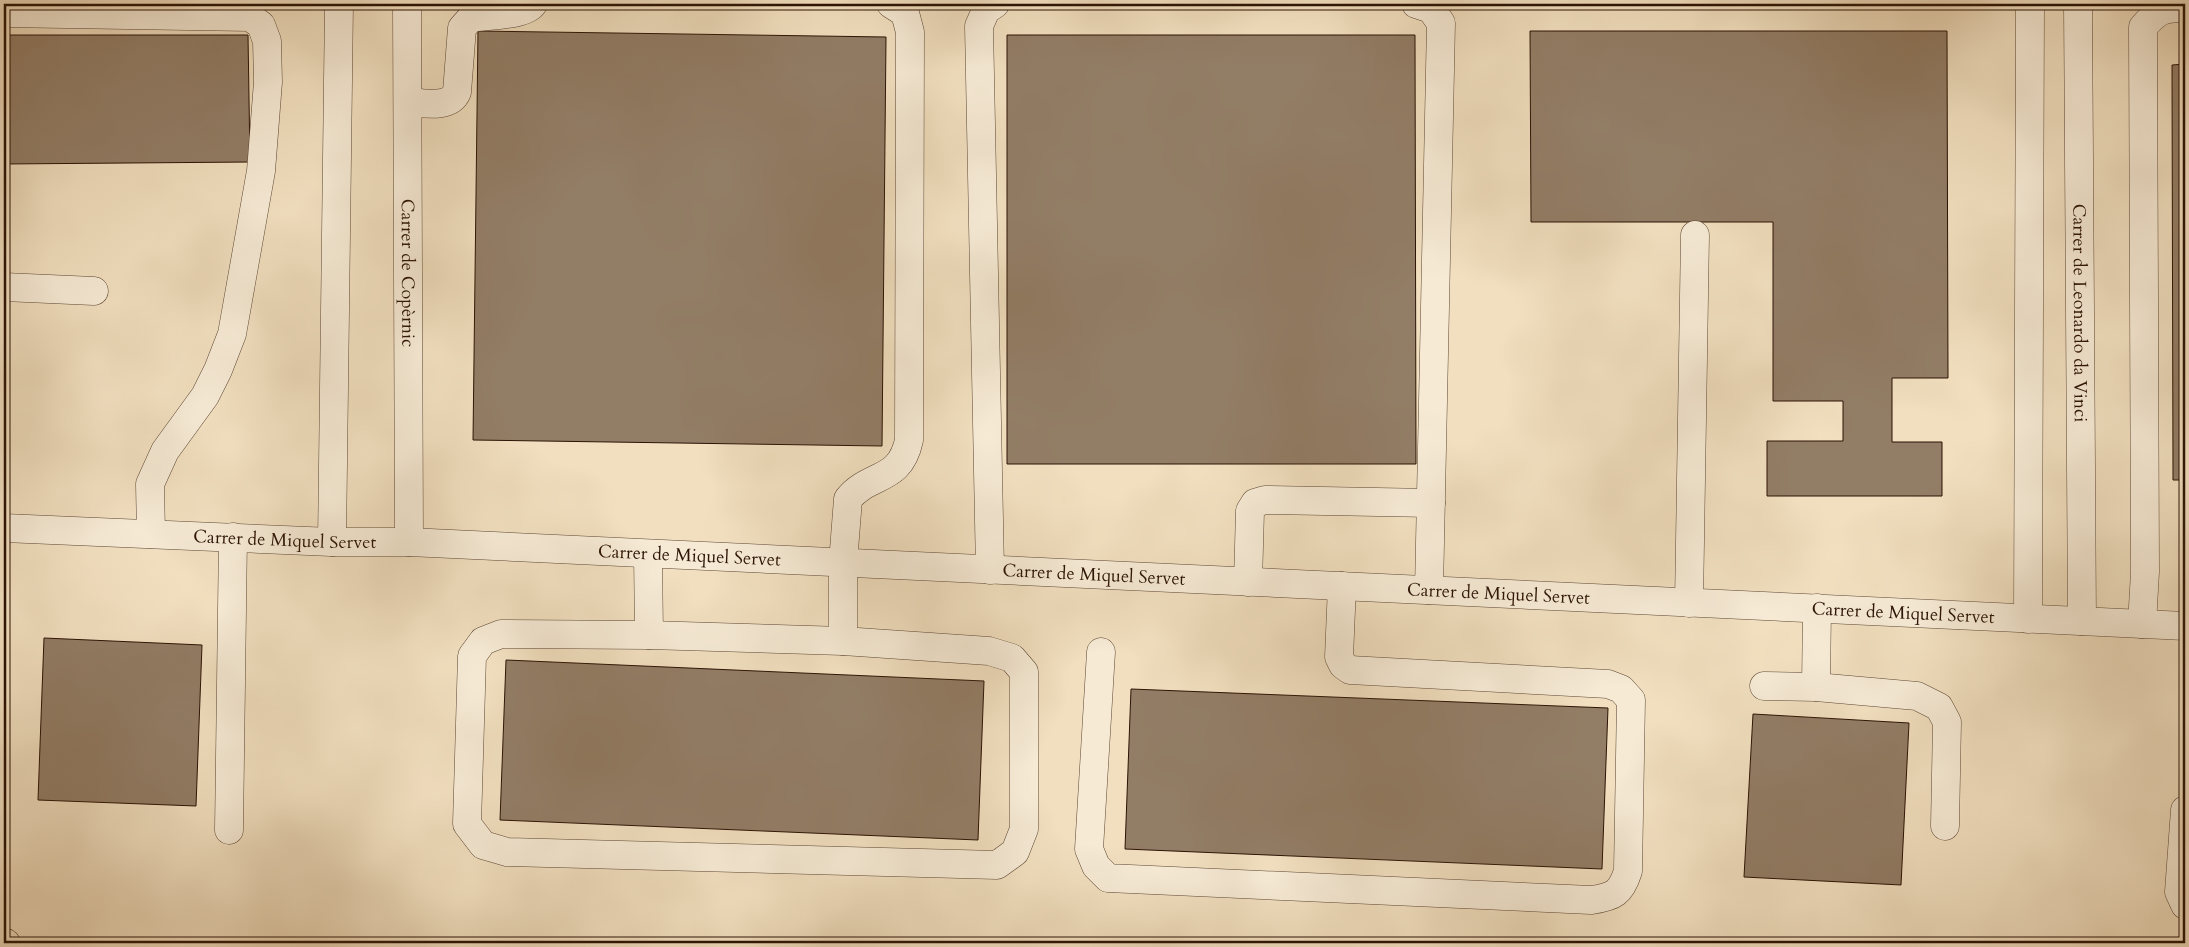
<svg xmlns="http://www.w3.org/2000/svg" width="2189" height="947" viewBox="0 0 2189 947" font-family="Cardo,serif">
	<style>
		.building { fill: #927d66; stroke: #2c1305 }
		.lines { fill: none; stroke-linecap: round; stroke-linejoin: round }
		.minor-casing { stroke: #5d4634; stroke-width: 29 }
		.highway-casing { stroke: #2c1305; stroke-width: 29 }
		.minor { stroke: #f6ead5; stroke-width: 28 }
		.highway { stroke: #f1dfbf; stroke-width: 28 }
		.labels { text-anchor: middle; stroke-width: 4; stroke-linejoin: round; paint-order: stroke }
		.street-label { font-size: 18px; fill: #2c1305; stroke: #f6ead5 }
	</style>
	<rect width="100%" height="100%" fill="#f1dfbf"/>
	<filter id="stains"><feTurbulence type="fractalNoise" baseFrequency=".004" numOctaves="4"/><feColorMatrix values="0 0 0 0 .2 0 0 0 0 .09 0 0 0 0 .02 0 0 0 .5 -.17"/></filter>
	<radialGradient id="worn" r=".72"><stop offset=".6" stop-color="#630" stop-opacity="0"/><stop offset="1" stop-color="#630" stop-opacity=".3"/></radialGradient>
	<g class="building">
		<path d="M478,31L886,37L882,446L473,440Z"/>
		<path d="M1530,31H1947L1948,378H1892V442H1942V496H1767V441H1843V401H1773V222H1531Z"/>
		<path d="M4,35H248L250,162L4,164Z"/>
		<path d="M1007,35H1415L1416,464H1007Z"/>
		<path d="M2185,64V480H2173L2172,65Z"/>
		<path d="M44,638L202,645L196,806L38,800Z"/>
		<path d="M506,660L984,681L978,840L500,820Z"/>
		<path d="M1131,689L1608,708L1602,869L1125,849Z"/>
		<path d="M1753,714L1909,723L1901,885L1744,877Z"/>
	</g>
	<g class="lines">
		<g class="minor-casing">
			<g id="minor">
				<path id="s1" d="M407,4L409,542"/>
				<path d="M1416,4L1431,9L1441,23L1429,590"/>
				<path id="s2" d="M2078,4L2082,621"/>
				<path d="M4,13L250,17L261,25L267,41L268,82L261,171L232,334L218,370L205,396L165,451L150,484L151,534"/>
				<path d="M408,102C423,103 450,109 457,92L462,28L471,18C486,15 525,16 533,4"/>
				<path d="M4,287L94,291"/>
				<path id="s3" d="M4,528L332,542H409L2185,626"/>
				<path d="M332,542L339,4"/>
				<path d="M648,554L649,635"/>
				<path d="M990,570L979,26L986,10L995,4"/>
				<path d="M1248,582L1250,511L1255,503L1265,500L1431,503"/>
				<path d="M1689,603L1695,235"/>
				<path d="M2028,619L2030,4"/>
				<path d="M2142,624L2145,572L2143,27C2158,10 2163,8 2185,8"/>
				<path d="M501,634L649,635L843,641L989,651L1012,658L1024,672V829L1015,852L997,865L507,852L483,845L467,824L472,656L483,641Z"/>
				<path d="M843,641V563L848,499C870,472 900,483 909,440L910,32L905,13L891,4"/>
				<path d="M1101,652L1089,849L1096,866L1108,878L1591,900C1614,897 1621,893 1628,871L1631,700L1621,689L1608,684L1350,670L1343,665L1339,657L1342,586"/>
				<path d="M1764,686L1816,687L1917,696L1939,707L1947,722L1945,826"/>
				<path d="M1816,687L1817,608"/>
				<path d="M2185,810L2179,892L2185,905"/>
				<path d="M229,830L233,537"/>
			</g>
		</g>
		<g class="highway-casing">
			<path id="highway" d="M4,943H6"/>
		</g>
		<use href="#minor" class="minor"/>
		<use href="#highway" class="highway"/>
	</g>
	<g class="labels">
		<g class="street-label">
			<text dy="6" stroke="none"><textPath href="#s1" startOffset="269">Carrer de Copèrnic</textPath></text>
			<text dy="6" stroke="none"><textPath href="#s2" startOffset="309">Carrer de Leonardo da Vinci</textPath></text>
			<text dy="6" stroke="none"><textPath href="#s3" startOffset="281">Carrer de Miquel Servet</textPath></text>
			<text dy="6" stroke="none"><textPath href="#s3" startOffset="686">Carrer de Miquel Servet</textPath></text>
			<text dy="6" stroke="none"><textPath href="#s3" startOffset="1091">Carrer de Miquel Servet</textPath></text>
			<text dy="6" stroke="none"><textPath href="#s3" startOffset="1496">Carrer de Miquel Servet</textPath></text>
			<text dy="6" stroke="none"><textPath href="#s3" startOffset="1901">Carrer de Miquel Servet</textPath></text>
		</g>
	</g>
	<rect width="2189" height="947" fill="none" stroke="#f1dfbf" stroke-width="20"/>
	<rect x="5" y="5" width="2179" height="937" fill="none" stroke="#2c1305" stroke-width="2.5"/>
	<rect x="10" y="10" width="2169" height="927" fill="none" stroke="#2c1305"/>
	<rect width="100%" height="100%" filter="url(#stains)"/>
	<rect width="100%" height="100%" fill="url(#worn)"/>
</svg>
